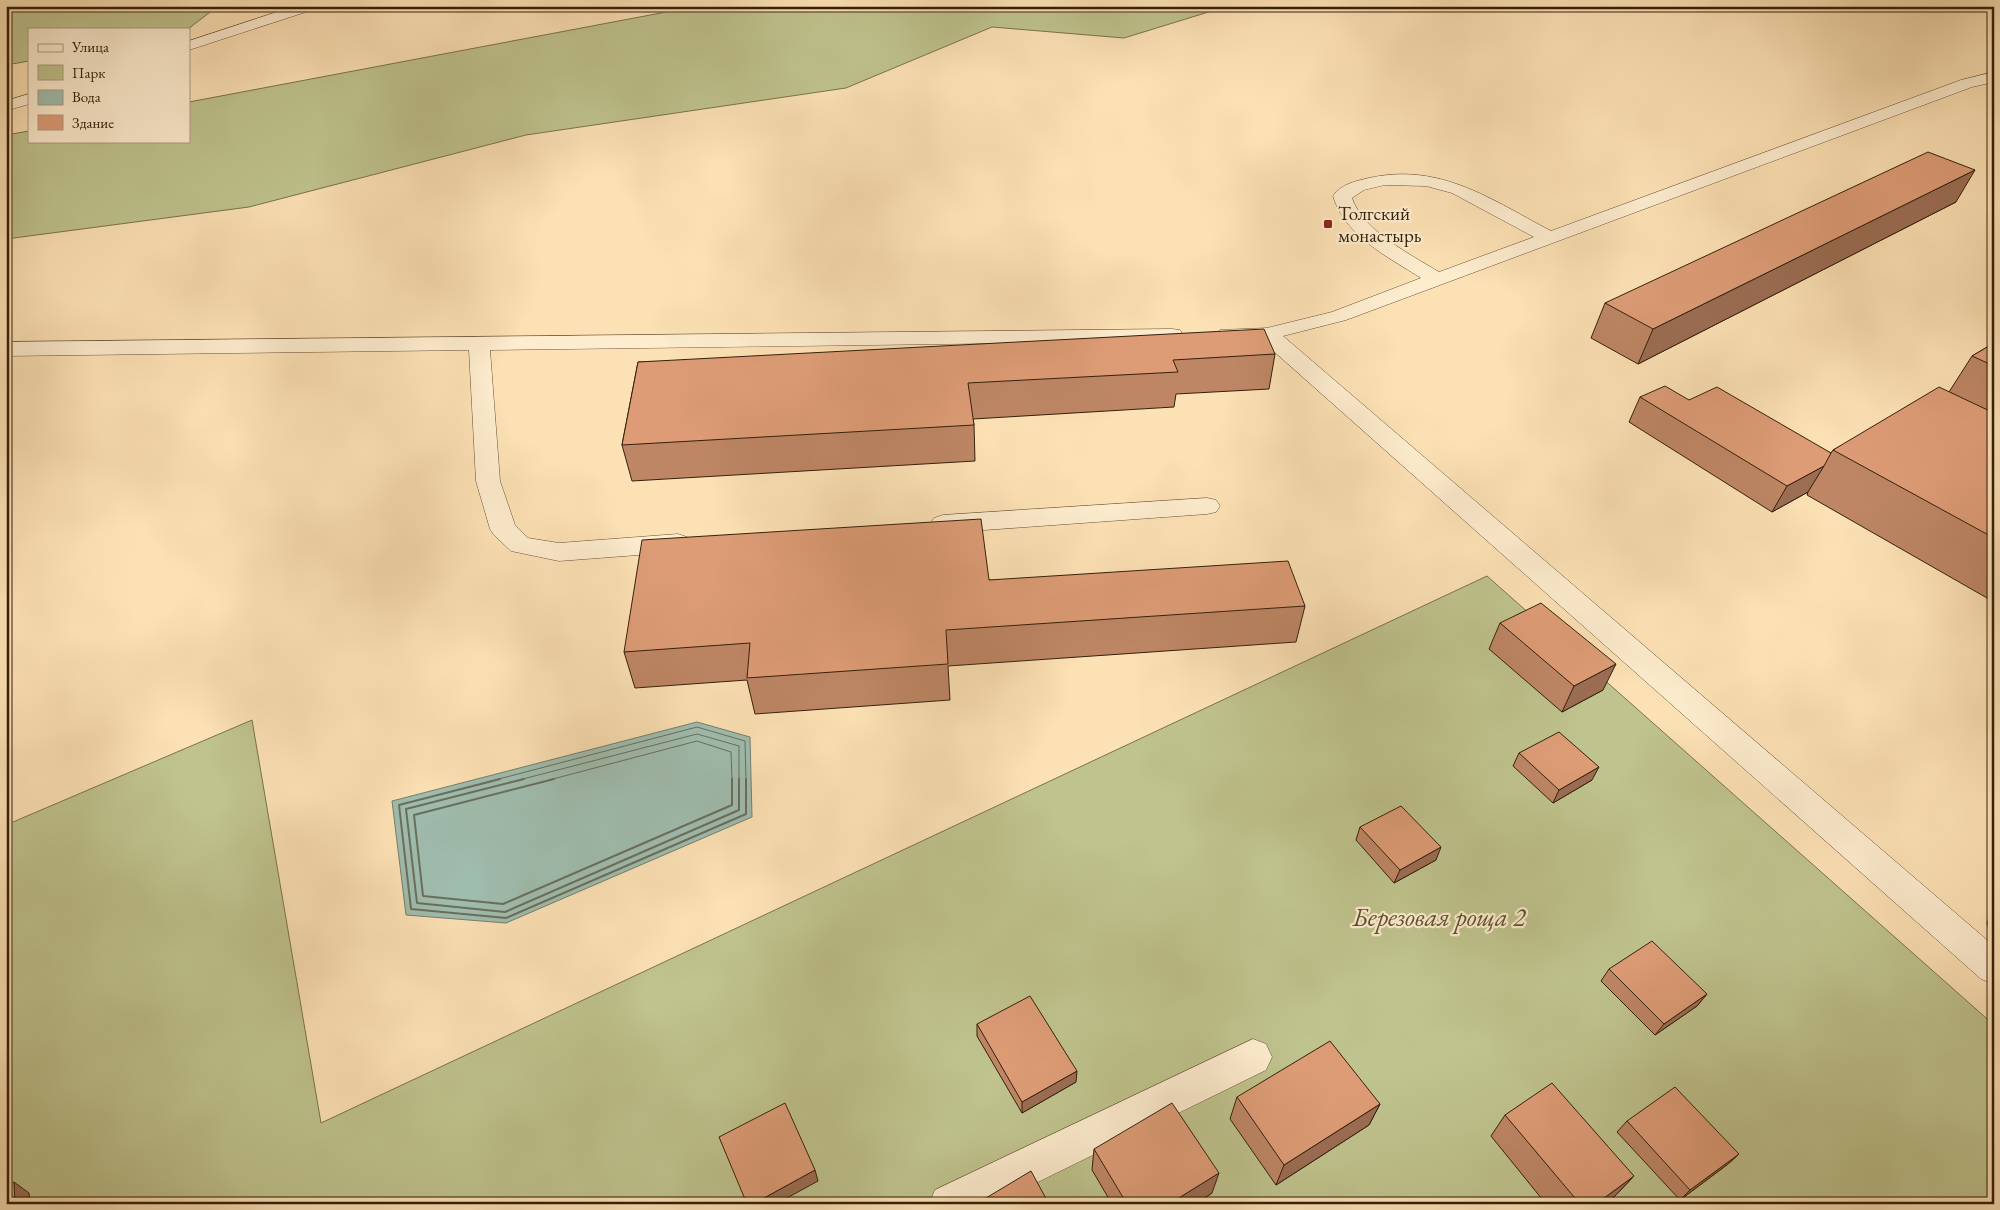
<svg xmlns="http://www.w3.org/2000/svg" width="2000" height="1210" viewBox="0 0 2000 1210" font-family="'EB Garamond',serif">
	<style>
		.green { fill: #bfc38d; stroke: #7a724c }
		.water { fill: #9fbdaf; stroke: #747e6d }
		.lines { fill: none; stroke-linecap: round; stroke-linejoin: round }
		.shore-far1 { stroke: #6a6e5d; stroke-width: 1 }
		.shore { stroke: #6a6e5d; stroke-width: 2 }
		.minor-casing { stroke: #665035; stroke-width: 1 }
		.minor { fill: #fdecce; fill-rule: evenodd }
		.wall { fill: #be8665; stroke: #34200b }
		.shaded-wall { fill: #9b6d53; stroke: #34200b }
		.building { fill: #dd9c76; stroke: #34200b }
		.poi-dot { fill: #8f2418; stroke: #fdecce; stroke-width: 2 }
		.labels { text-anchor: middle; stroke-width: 4.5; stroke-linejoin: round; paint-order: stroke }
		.far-poi-label { font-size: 19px; fill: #34200b; stroke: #fdecce; text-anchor: start }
		.near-park-label { font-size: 26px; font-style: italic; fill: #5e5132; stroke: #fdecce }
	</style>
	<rect width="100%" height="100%" fill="#fce1b4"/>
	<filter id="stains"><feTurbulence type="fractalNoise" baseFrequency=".004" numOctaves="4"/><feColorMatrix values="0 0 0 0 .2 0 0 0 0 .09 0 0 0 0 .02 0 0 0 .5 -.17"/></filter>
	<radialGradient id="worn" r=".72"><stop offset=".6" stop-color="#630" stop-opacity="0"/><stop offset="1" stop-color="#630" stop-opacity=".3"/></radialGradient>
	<g class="green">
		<path d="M6,6H218L188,29H29V61L6,65Z"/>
		<path d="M698,6H1215V10L1124,38L992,27L846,88L526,135L249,207L6,239V135L29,131V141H189V102Z"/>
		<path d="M1487,576L1994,1025V1204H6V825L252,720L321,1123Z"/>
	</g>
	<path class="water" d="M697,722L750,737L752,817L506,923L406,915L392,801Z"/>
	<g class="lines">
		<g class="shore-far1">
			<path d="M495,780L697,727L745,741L746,780"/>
			<path d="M519,780L697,734L739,746V780"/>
			<path d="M549,780L697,741L731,752L732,780"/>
		</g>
		<g class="shore">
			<path d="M500,779L399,805L411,909L506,918L746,814V779"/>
			<path d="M524,779L406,809L417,903L505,912L739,810V779"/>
			<path d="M554,779L414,815L423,896L503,904L732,805V779"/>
		</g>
		<g class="minor-casing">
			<g id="minor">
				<path d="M295,6H317L315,9L189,50V41Z"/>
				<path d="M1994,72V82L1972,87L1346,320L1283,336L1994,946V984L1981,979L1262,341H1228L1220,340L1217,335L1220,330L1267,328L1332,312L1421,278C1388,257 1345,236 1333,196C1341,184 1356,181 1369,178C1440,162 1492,200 1551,231L1961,80ZM1385,185L1426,186L1452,193L1534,237L1439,272C1410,254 1363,231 1352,198L1364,190Z"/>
				<path d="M29,94V104L6,111V101Z"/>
				<path d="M1172,329L1180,330L1183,335L1180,340L1172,341L490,350L500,481L515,525L528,538L559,543L678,534L687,537L691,543L687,549L678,552L559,561L511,551L494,535L490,529L476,481L469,350L6,356V342Z"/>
				<path d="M1207,498L1216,500L1220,506L1216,512L1207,514L943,533L934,530L930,524L934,518L943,515Z"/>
				<path d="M1253,1039L1266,1044L1272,1057L1266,1070L993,1204H929L935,1190Z"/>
			</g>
		</g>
		<use href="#minor" class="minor"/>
	</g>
	<g class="wall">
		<path d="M1956,202L1638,364L1591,338L1605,303Z"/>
		<path d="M1994,343V602L1807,495L1808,492L1772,512L1629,422L1640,397L1689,400L1831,453L1833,450L1949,392L1972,356Z"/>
		<path d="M1275,354L1269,389L1176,394L1174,407L973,419L974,425L975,461L632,481L622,445L638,362Z"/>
		<path d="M989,580L1305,606L1296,642L948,666L950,700L755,714L747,680L635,688L624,652Z"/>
		<path d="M1500,623L1603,690L1562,712L1489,649Z"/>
		<path d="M1519,753L1592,780L1553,803L1513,766Z"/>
		<path d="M1360,827L1436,860L1394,883L1356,840Z"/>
		<path d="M1994,913V944L1992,941L1987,923L1990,916Z"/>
		<path d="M1609,969L1707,994L1697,1006L1655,1035L1601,981Z"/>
		<path d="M977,1024L1076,1082L1022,1113L977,1036Z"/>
		<path d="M1237,1097L1380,1104L1369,1125L1276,1185L1230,1119Z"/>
		<path d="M1505,1115L1634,1176L1615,1196L1605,1204H1546L1491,1136Z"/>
		<path d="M1627,1121L1739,1154L1728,1164L1680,1200L1617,1132Z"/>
		<path d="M1094,1149L1212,1193L1196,1204H1112L1092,1170Z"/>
	</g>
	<g class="shaded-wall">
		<path d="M1975,170L1956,202L1638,364L1653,329Z"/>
		<path d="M1824,466L1808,492L1772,512L1787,486Z"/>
		<path d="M1616,664L1603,690L1562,712L1574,686Z"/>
		<path d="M1599,767L1592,780L1553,803L1559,790Z"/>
		<path d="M1441,847L1436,860L1394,883L1400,870Z"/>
		<path d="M1707,994L1697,1006L1655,1035L1664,1024Z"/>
		<path d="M1077,1071L1076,1082L1022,1113V1102Z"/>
		<path d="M1380,1104L1369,1125L1276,1185L1284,1165Z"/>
		<path d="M1739,1154L1728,1164L1680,1200L1690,1190Z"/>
		<path d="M815,1170L818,1181L776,1204H753Z"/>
		<path d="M1219,1173L1212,1193L1196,1204H1169Z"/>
		<path d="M1634,1176L1615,1196L1605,1204H1596Z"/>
		<path d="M14,1182L29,1193L30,1204H15Z"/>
	</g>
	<g class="building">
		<path d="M1928,152L1975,170L1653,329L1605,303Z"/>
		<path d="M1264,329L1275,354L1173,360L1178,372L968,383L974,425L622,445L638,362Z"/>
		<path d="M1994,343V366L1972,356Z"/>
		<path d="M1665,386L1689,400L1717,387L1831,453L1824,466L1787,486L1640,397Z"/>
		<path d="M1939,387L1994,413V538L1833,450Z"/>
		<path d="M981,519L989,580L1288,561L1305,606L946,630L948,664L747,678L750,643L624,652L642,540Z"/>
		<path d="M1541,603L1616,664L1574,686L1500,623Z"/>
		<path d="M1559,732L1599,767L1559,790L1519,753Z"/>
		<path d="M1401,806L1441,847L1400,870L1360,827Z"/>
		<path d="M1652,941L1707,994L1664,1024L1609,969Z"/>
		<path d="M1030,996L1077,1071L1022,1102L977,1024Z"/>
		<path d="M1330,1041L1380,1104L1284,1165L1237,1097Z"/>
		<path d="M1552,1083L1634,1176L1596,1204H1580L1505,1115Z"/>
		<path d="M1675,1087L1739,1154L1690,1190L1627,1121Z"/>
		<path d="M785,1103L815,1170L753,1204H747L719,1137Z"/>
		<path d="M1172,1103L1219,1173L1169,1204H1127L1094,1149Z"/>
		<path d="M1031,1171L1049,1204H976Z"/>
		<path d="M14,1182L15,1204H6V1186Z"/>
	</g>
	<rect class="poi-dot" x="1323" y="219" width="10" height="10" rx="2.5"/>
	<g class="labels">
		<g class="far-poi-label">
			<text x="1338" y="220">Толгский<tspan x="1338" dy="22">монастырь</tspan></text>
		</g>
		<g class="near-park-label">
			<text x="1439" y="926">Березовая роща 2</text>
		</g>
	</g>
	<rect width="2000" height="1210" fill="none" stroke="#fce1b4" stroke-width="25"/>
	<rect x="8" y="8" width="1985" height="1195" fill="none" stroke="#34200b" stroke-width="2.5"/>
	<rect x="12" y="12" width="1975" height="1185" fill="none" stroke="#34200b"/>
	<rect x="28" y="28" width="162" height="115" fill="#fdecce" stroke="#ad9a80"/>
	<rect x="38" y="44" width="25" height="8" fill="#fdecce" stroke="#ad9a80"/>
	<text x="72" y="52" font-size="15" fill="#34200b">Улица</text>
	<rect x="38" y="65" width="25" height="15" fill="#bfc38d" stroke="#ad9a80"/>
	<text x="72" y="78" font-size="15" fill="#34200b">Парк</text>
	<rect x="38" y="90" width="25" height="15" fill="#9fbdaf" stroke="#ad9a80"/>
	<text x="72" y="102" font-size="15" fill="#34200b">Вода</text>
	<rect x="38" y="115" width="25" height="15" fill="#dd9c76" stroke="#ad9a80"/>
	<text x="72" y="128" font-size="15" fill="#34200b">Здание</text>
	<rect width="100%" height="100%" filter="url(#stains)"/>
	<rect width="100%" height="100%" fill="url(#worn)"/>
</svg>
